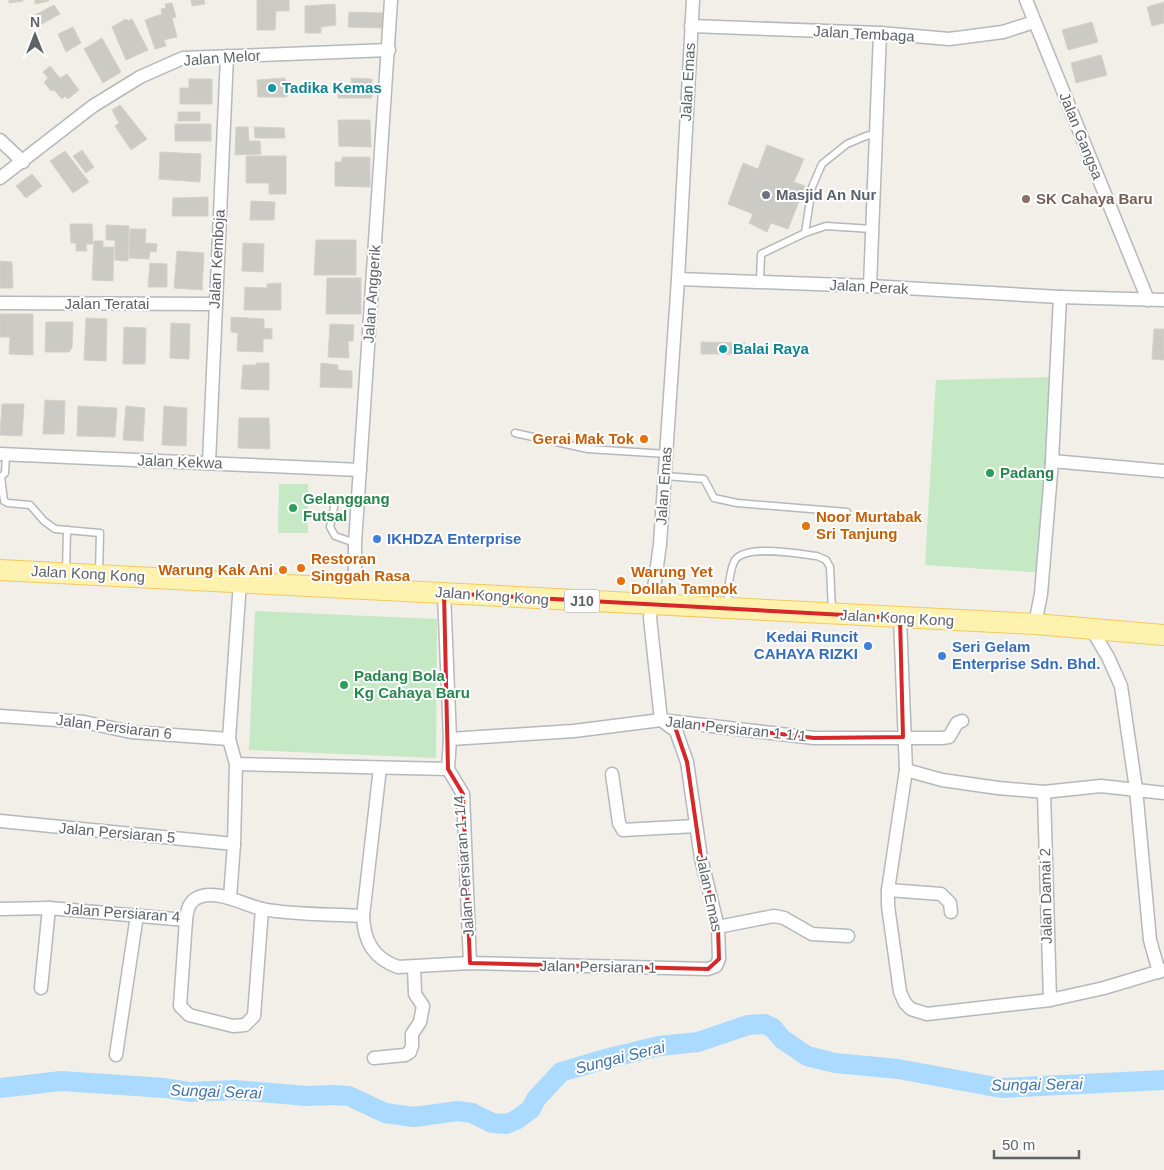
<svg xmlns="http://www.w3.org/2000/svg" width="1164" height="1170" viewBox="0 0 1164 1170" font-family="Helvetica,sans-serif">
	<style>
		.green { fill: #c5e8c5 }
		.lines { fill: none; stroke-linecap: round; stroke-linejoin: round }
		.river { stroke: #aadaff; stroke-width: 20 }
		.building { fill: #cccac5; stroke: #d6d1c6 }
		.lane-casing { stroke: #b5b8bc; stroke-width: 9 }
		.street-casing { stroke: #b5b8bc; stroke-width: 15 }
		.primary-casing { stroke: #f2c960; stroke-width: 22 }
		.lane { stroke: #fff; stroke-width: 6 }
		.street { stroke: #fff; stroke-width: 12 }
		.primary { stroke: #fff2af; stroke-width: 20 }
		.marked { fill: none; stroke: #d62828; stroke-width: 4; stroke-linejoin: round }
		.culture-dot { fill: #0f9aa8; stroke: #fff; stroke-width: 2 }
		.worship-dot { fill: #6b7280; stroke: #fff; stroke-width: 2 }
		.education-dot { fill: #8d6e63; stroke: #fff; stroke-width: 2 }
		.food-dot { fill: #e8710a; stroke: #fff; stroke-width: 2 }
		.leisure-dot { fill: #2e9e5b; stroke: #fff; stroke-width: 2 }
		.shop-dot { fill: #3f7fe0; stroke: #fff; stroke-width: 2 }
		.labels { text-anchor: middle; stroke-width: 4; stroke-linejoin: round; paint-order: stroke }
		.shield { fill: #fff; stroke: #8f9295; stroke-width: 1 }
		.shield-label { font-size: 14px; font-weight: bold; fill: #5f6368 }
		.street-label { font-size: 15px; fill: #5f6368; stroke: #fff }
		.culture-label { font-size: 15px; font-weight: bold; fill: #0d838f; stroke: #fff; text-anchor: start }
		.worship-label { font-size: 15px; font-weight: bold; fill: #5b616d; stroke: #fff; text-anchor: start }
		.education-label { font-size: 15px; font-weight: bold; fill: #785e54; stroke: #fff; text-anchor: start }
		.food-label { font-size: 15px; font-weight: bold; fill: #c56008; stroke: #fff; text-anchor: start }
		.leisure-label { font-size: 15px; font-weight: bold; fill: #27864d; stroke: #fff; text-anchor: start }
		.shop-label { font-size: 15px; font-weight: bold; fill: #366cbe; stroke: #fff; text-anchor: start }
		.water-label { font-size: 16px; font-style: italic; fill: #4174aa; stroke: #fff }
	</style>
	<rect width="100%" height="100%" fill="#f1efe8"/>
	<g class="green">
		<path d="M1054,377L1046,573L925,565L936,380Z"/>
		<path d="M279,484H308V533H278Z"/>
		<path d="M255,611L437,619L436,758L249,750Z"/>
	</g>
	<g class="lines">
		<path class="river" d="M0,1088L61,1081L165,1088L190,1092L235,1090L307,1096L335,1095L349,1096L385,1113L414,1117L458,1111L472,1113L492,1123L506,1124L516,1120L531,1109L536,1099L561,1072L605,1059L659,1046L698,1042L748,1025L764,1024L773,1028L782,1039L807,1056L835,1063L898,1069L1001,1088L1164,1080"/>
	</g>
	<g class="building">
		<path d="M9,0H23V1L9,3Z"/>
		<path d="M35,0H48L49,1L35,4Z"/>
		<path d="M191,0H204L205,4L192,6Z"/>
		<path d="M257,0H289V11H276L275,30H257Z"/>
		<path d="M1164,2V23L1152,26L1147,7Z"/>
		<path d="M172,3L176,17L172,18L177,37L164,40L166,46L155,49L145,20L162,14L161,9L166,8L165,4Z"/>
		<path d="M335,4L336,25L321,27V33H305V6Z"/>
		<path d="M54,5L60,14L40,25L33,16Z"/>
		<path d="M349,12L383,13L382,28L348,27Z"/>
		<path d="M126,19L128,21L132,19L148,50L126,60L112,27Z"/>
		<path d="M1092,22L1098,42L1068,50L1062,30Z"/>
		<path d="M73,27L81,43L66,52L58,34Z"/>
		<path d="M102,38L121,72L103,83L84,49Z"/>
		<path d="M1101,55L1107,75L1076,83L1071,63Z"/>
		<path d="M50,66L60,78L67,74L79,90L68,99L65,96L62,99L54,90L51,91L44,82L48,78L43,72Z"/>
		<path d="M285,78L287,97H258L257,80Z"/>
		<path d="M351,78L372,79V98H338V86H352Z"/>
		<path d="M189,79H212V104H180V88H189Z"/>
		<path d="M120,105L147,139L131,150L115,126L119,123L112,110Z"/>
		<rect x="178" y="112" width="22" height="9"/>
		<path d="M338,120H370L371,147L339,146Z"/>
		<rect x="175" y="124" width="36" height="17"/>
		<path d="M236,127H248L249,141H260L261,154L235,155Z"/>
		<path d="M254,127L284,128L285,138H255Z"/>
		<path d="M767,145L804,159L794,182L805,186L788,229L771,223L767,232L749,223L753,214L728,204L743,163L758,169Z"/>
		<path d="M82,150L94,167L86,173L73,156Z"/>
		<path d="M65,151L89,182L73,193L50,161Z"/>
		<path d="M160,152L201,154L200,182L159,179Z"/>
		<path d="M246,156H286V194H269V183H246Z"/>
		<path d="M342,157H370V187L335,186V162H342Z"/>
		<path d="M32,174L42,186L26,198L16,186Z"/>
		<path d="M208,197V216H172L173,198Z"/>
		<path d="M251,201L275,202L274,220H250Z"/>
		<path d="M70,224H92L93,244H86L87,251H76V243H71Z"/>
		<path d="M106,225L129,226L128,261L115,260V240H106Z"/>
		<path d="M130,229H146L145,243L157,244L156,252L150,251L149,259L129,258Z"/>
		<path d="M316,240H356V275H314Z"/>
		<path d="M94,241H103V247H114L113,281L92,280Z"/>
		<path d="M243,243L264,244L263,272L242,271Z"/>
		<path d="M177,251L204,253L202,290L174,288Z"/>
		<path d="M0,261L12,262L13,288H0Z"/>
		<path d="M150,263L167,264V287H148Z"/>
		<path d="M327,278H361V314H326Z"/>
		<path d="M281,283V310H244L245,287L267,288V284Z"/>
		<path d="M0,314H33V355L9,354L10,337H0Z"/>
		<path d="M231,317L264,319V328L272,329V339H263V352L237,351L238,333L231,332Z"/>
		<path d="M86,318L107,319L106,361L84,360Z"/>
		<path d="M46,322H73L72,348L69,352H45Z"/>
		<path d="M171,323L190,324L189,359L170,358Z"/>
		<path d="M330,324L354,325L353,341H348L349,358L328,357Z"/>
		<path d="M124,327L146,328L145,364H123Z"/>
		<path d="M1154,329H1164V360L1152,359Z"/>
		<path d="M701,342L745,343V354H701Z"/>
		<path d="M256,363H269V390L241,389L243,365H256Z"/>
		<path d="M321,363L338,365V370L352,371V388L320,387Z"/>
		<path d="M45,400L65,401L64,434H43Z"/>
		<path d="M2,404H24L22,436L0,435Z"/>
		<path d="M78,406L117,408L115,437L77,436Z"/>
		<path d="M126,406L145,408L143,441L123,440Z"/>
		<path d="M164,406L187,408L186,446L162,445Z"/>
		<path d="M239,418H269L270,449L238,448Z"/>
	</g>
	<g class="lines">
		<g class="lane-casing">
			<g id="lane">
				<path d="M805,233L812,187L822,164L847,144L866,136L876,134"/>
				<path d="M760,282L761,254L805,233L826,226L872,229"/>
				<path d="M515,433L588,449L667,454"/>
				<path d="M6,455L5,473L1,477L4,501L8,503L30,505L44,521L55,529L100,533L99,573"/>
				<path d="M665,476L704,479L714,498L737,503L847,512"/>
				<path d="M355,543L335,536L330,527L335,502L358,497"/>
				<path d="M66,572L67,530"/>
				<path d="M727,605C729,592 728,574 734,562C742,543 800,554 817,556L826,560L830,567L832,610"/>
			</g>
		</g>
		<g class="street-casing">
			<g id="street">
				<path d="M1026,0L1148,300"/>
				<path d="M691,26L880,33L949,39L1003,32L1034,22"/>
				<path d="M0,140L23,162"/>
				<path d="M0,178L93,106L140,77L183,58L389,50"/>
				<path d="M678,279L870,286L1060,297"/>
				<path d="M870,286L880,33"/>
				<path d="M0,303L215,304"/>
				<path d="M0,454L360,470"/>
				<path d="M1052,461L1164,471"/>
				<path d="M209,463L227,56"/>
				<path d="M355,588V543L391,0"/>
				<path d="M444,593L450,739L448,769L463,794L470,963"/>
				<path d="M900,618L906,770L888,890V906L900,992L905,1003L911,1009L927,1014L1050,1000L1104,988L1164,970"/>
				<path d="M1035,624L1041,594L1052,461L1060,297L1164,300"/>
				<path d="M1092,630L1108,657L1121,686L1136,789L1150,940L1159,972"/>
				<path d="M0,716L84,722L131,732L229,739"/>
				<path d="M450,739L574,731L661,720L814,738H942L949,737L957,723L962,721"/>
				<path d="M236,764L448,769"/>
				<path d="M380,768L363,916C364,941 373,958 398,967L470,963L708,969L716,966L719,959L718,927L701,858L687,762L676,731L661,720L650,618L660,544L678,279L693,0"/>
				<path d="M906,770L942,780L998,788L1044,792L1101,786L1164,793"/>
				<path d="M612,774L619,823L623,830L696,826"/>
				<path d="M1044,792L1050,1000"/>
				<path d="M0,821L234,844"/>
				<path d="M888,890L941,894L950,903L951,912"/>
				<path d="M230,897L234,844L236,764L229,739L240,582"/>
				<path d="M0,909L49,908L186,920C187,912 188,904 195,899C214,887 244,905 262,909C292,915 332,914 363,916"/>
				<path d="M186,920L180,1006L189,1015L233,1026L245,1025L254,1016L262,909"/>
				<path d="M718,927L774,916L784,918L812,934L848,936"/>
				<path d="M41,988L49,908"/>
				<path d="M116,1055L137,915"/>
				<path d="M374,1058L405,1055L410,1052L412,1046V1034L420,1022L423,1006L415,994L414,967"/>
			</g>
		</g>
		<g class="primary-casing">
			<path id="primary" d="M0,570L1035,624L1164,635"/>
		</g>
		<use href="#lane" class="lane"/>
		<use href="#street" class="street"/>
		<use href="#primary" class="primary"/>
	</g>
	<path class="marked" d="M444,593L900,618L903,737L814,738L673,721L687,762L701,858L718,927L719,959L708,969L470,963L463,794L448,769Z"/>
	<g class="culture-dot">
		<circle cx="272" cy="88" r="5"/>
		<circle cx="723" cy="349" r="5"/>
	</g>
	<circle class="worship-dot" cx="766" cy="195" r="5"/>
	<circle class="education-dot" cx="1026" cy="199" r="5"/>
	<g class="food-dot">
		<circle cx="644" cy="439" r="5"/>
		<circle cx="806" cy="526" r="5"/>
		<circle cx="301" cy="568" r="5"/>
		<circle cx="283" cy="570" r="5"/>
		<circle cx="621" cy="581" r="5"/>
	</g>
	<g class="leisure-dot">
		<circle cx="990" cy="473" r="5"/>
		<circle cx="293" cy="508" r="5"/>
		<circle cx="344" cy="685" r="5"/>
	</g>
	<g class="shop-dot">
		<circle cx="377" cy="539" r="5"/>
		<circle cx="868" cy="646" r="5"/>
		<circle cx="942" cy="656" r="5"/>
	</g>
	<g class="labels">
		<rect class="shield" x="564.5" y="589.5" width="35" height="23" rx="4"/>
		<g class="shield-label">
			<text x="582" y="606">J10</text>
		</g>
		<g class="street-label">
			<text transform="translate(864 34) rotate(3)" y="5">Jalan Tembaga</text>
			<text transform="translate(222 58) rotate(-4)" y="5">Jalan Melor</text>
			<text transform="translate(688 82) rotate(-87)" y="5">Jalan Emas</text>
			<text transform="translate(1081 136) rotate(68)" y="5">Jalan Gangsa</text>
			<text transform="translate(217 259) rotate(-87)" y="5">Jalan Kemboja</text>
			<text transform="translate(869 287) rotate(3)" y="5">Jalan Perak</text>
			<text transform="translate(372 294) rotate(-86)" y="5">Jalan Anggerik</text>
			<text x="107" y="309">Jalan Teratai</text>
			<text transform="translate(180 462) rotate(2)" y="5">Jalan Kekwa</text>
			<text transform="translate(664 486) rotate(-86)" y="5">Jalan Emas</text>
			<text transform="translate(88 574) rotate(3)" y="5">Jalan Kong Kong</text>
			<text transform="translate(492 596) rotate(4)" y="5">Jalan Kong Kong</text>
			<text transform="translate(897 618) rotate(3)" y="5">Jalan Kong Kong</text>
			<text transform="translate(114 727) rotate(7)" y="5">Jalan Persiaran 6</text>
			<text transform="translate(736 729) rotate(6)" y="5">Jalan Persiaran 1 1/1</text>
			<text transform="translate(117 833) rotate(5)" y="5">Jalan Persiaran 5</text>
			<text transform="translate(464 866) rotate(-94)" y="5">Jalan Persiaran 1 1/4</text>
			<text transform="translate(709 893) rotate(78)" y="5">Jalan Emas</text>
			<text transform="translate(1046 896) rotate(-91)" y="5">Jalan Damai 2</text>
			<text transform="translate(122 913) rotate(4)" y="5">Jalan Persiaran 4</text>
			<text transform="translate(598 967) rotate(1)" y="5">Jalan Persiaran 1</text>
		</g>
		<g class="culture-label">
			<text x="282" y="93">Tadika Kemas</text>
			<text x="733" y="354">Balai Raya</text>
		</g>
		<g class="worship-label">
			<text x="776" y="200">Masjid An Nur</text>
		</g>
		<g class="education-label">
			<text x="1036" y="204">SK Cahaya Baru</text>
		</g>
		<g class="food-label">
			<text x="634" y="444" text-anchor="end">Gerai Mak Tok</text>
			<text x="816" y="522">Noor Murtabak<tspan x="816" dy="17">Sri Tanjung</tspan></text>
			<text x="311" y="564">Restoran<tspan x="311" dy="17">Singgah Rasa</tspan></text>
			<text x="273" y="575" text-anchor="end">Warung Kak Ani</text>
			<text x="631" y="577">Warung Yet<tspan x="631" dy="17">Dollah Tampok</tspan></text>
		</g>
		<g class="leisure-label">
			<text x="1000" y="478">Padang</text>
			<text x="303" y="504">Gelanggang<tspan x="303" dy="17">Futsal</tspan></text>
			<text x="354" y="681">Padang Bola<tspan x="354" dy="17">Kg Cahaya Baru</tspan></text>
		</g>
		<g class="shop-label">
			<text x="387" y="544">IKHDZA Enterprise</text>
			<text x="858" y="642" text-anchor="end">Kedai Runcit<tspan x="858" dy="17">CAHAYA RIZKI</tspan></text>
			<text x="952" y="652">Seri Gelam<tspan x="952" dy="17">Enterprise Sdn. Bhd.</tspan></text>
		</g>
		<g class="water-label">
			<text transform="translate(620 1057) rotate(-14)" y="6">Sungai Serai</text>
			<text transform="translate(1037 1084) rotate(-1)" y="6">Sungai Serai</text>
			<text transform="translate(216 1091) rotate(2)" y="6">Sungai Serai</text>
		</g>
	</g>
	<g transform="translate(35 35)" stroke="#ffffff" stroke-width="4" paint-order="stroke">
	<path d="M0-4L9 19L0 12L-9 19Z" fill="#5f6368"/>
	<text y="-8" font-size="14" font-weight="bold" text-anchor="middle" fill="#5f6368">N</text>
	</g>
	<path d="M994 1150v8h85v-8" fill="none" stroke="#5f6368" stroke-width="2.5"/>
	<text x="1002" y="1150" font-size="15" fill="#5f6368" stroke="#ffffff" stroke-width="4" paint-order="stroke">50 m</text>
</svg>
